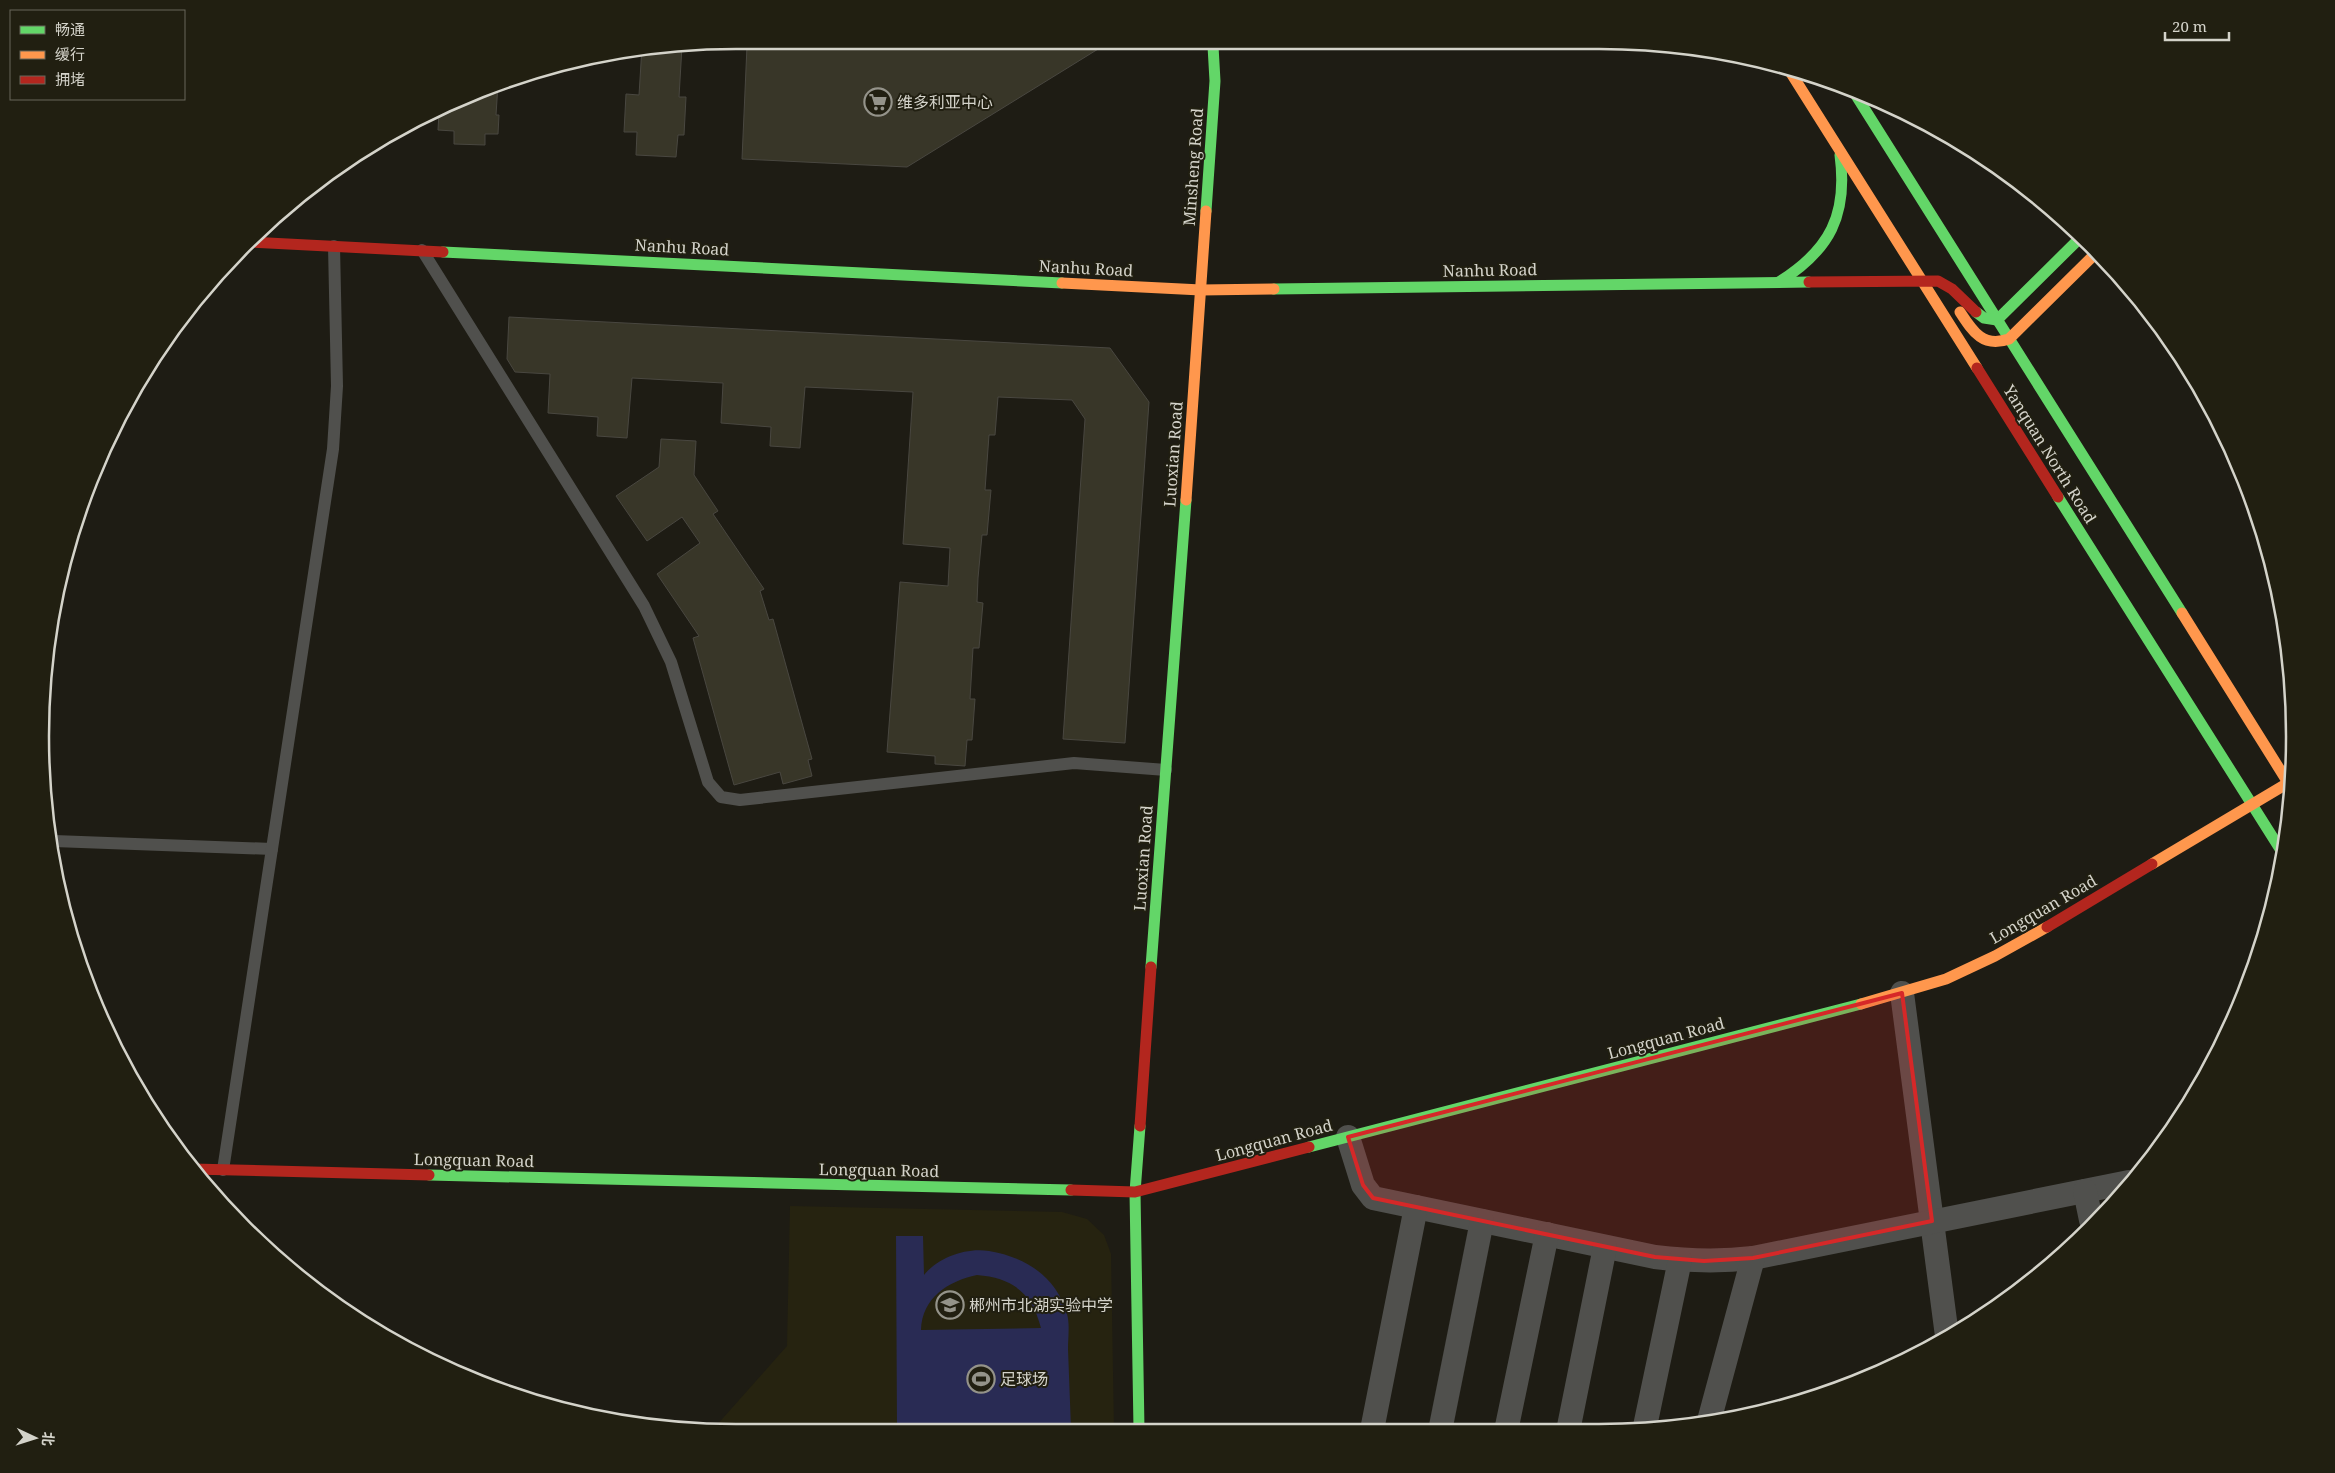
<svg xmlns="http://www.w3.org/2000/svg" width="2335" height="1473" viewBox="0 0 2335 1473" font-family="'Noto Serif','Noto Sans SC',serif">
	<style>
		.built { fill: #262310 }
		.green { fill: #292b54; fill-rule: evenodd }
		.building { fill: #383628; stroke: #494740 }
		.lines { fill: none; stroke-linecap: round; stroke-linejoin: round }
		.lane { stroke: #50504d; stroke-width: 12 }
		.street { stroke: #50504d; stroke-width: 24 }
		.fast { stroke: #63d668; stroke-width: 11 }
		.slow { stroke: #ff974d; stroke-width: 11 }
		.jam { stroke: #b3261e; stroke-width: 11 }
		.marked { fill: #d62828; fill-opacity: 0.2; stroke: #d62828; stroke-width: 4; stroke-linejoin: round }
		.labels { text-anchor: middle; stroke-width: 4; stroke-linejoin: round; paint-order: stroke }
		.poi-label { font-size: 16px; fill: #d4d3ca; stroke: #211f11; text-anchor: start }
		.street-label { font-size: 16px; fill: #d4d3ca; stroke: #211f11 }
		.rim { fill: none; stroke: #d4d3ca; stroke-width: 2.5 }
	</style>
	<rect width="100%" height="100%" fill="#1e1c14"/>
	<path class="built" d="M790,1206L1062,1212L1087,1219L1104,1235L1111,1254L1114,1429L715,1427L787,1346Z"/>
	<path class="green" d="M896,1236H923L924,1275C937,1258 966,1247 989,1251C1025,1257 1056,1276 1067,1314C1070,1324 1068,1338 1068,1349C1069,1375 1070,1402 1071,1429L897,1428ZM977,1275C1013,1278 1032,1293 1041,1328L921,1330C922,1298 948,1281 977,1275Z"/>
	<g class="building">
		<path d="M682,46L679,97H686L684,135H678L676,157L636,155L637,132H624L626,94L639,95L642,47Z"/>
		<path d="M747,46H1103L907,167L742,159Z"/>
		<path d="M498,84L496,115H499L498,134H485V145L454,144V131L438,130L439,113Z"/>
		<path d="M509,317L1110,348L1149,402L1125,743L1063,739L1085,419L1072,400L998,397L995,435H989L985,490H991L987,535H982L978,578L977,602L983,603L979,648H973L970,699H975L972,740H967L965,766L935,764V756L887,752L900,582L948,586L950,548L903,544L913,392L805,387L800,448L770,446L771,427L721,423L723,383L632,378L627,438L597,436L598,417L548,413L550,374L515,372L507,359Z"/>
		<path d="M661,439L696,441L694,475L718,511L713,514L764,589L760,591L769,620L773,619L812,759L808,760L812,776L783,784L780,772L734,785L693,638L699,636L657,574L700,543L682,517L647,541L616,496L659,467Z"/>
	</g>
	<g class="lines">
		<g class="lane">
			<path d="M422,250L644,606L671,662L708,782L721,797L740,800L1074,763L1166,770"/>
			<path d="M54,841L272,849"/>
			<path d="M223,1170L333,449L337,386L334,246"/>
		</g>
		<g class="street">
			<path d="M1902,993L1947,1336"/>
			<path d="M1348,1137L1363,1185L1373,1198L1655,1257C1688,1261 1720,1262 1753,1258L2129,1182"/>
			<path d="M2085,1191L2091,1220"/>
			<path d="M1709,1421L1753,1258"/>
			<path d="M1372,1430L1416,1207"/>
			<path d="M1440,1431L1482,1221"/>
			<path d="M1506,1431L1547,1234"/>
			<path d="M1568,1431L1605,1247"/>
			<path d="M1644,1431L1680,1260"/>
		</g>
		<g class="fast">
			<path d="M1852,89L2182,613"/>
			<path d="M1206,211L1215,81L1213,46"/>
			<path d="M443,252L1062,283"/>
			<path d="M1779,282C1830,250 1848,215 1840,155"/>
			<path d="M1274,289L1809,282"/>
			<path d="M1976,312L1984,318L1997,320L2080,238"/>
			<path d="M2058,497L2282,852"/>
			<path d="M1151,967L1186,500"/>
			<path d="M1309,1147L1861,1004"/>
			<path d="M429,1175L1071,1190"/>
			<path d="M1139,1429L1135,1192L1140,1126"/>
		</g>
		<g class="slow">
			<path d="M1791,73L1977,368"/>
			<path d="M1062,283L1201,290L1274,289"/>
			<path d="M1960,312C1973,332 1983,348 2009,339L2096,253"/>
			<path d="M1186,500L1206,211"/>
			<path d="M2182,613L2292,789"/>
			<path d="M2152,864L2293,780"/>
			<path d="M1861,1004L1946,979L1995,956L2047,927"/>
		</g>
		<g class="jam">
			<path d="M250,242L443,252"/>
			<path d="M1809,282L1938,281L1952,289L1976,312"/>
			<path d="M1977,368L2058,497"/>
			<path d="M2047,927L2152,864"/>
			<path d="M1140,1126L1151,967"/>
			<path d="M192,1169L429,1175"/>
			<path d="M1071,1190L1135,1192L1309,1147"/>
		</g>
	</g>
	<path class="marked" d="M1902,993L1932,1221L1753,1258L1704,1261L1655,1257L1373,1198L1363,1185L1348,1137Z"/>
	<defs>
		<g id="supermarket-ring" transform="scale(1.4375)"><circle r="9.5" fill="#211f11" stroke="#94938a" stroke-width="1.5"/><path d="M-6-5.5h2.5l.6 2H6L4.5 2H-2.5L-4.4-4H-6ZM-1.5 3.2a1.3 1.3 0 1 0 .1 0ZM3 3.2a1.3 1.3 0 1 0 .1 0Z" fill="#94938a"/></g>
		<g id="school-ring" transform="scale(1.4375)"><circle r="9.5" fill="#211f11" stroke="#94938a" stroke-width="1.5"/><path d="M0-5L7-2L0 1L-7-2ZM-4 1L0 2.5L4 1V4Q0 6-4 4Z" fill="#94938a"/></g>
		<g id="stadium-ring" transform="scale(1.4375)"><circle r="9.5" fill="#211f11" stroke="#94938a" stroke-width="1.5"/><path d="M0-5a6.5 5 0 1 0 0 10a6.5 5 0 1 0 0-10ZM-3.5-1.8h7v3.6h-7Z" fill="#94938a"/></g>
	</defs>
	<g fill-rule="evenodd">
		<use href="#supermarket-ring" x="878" y="102"/>
		<use href="#school-ring" x="950" y="1305"/>
		<use href="#stadium-ring" x="981" y="1379"/>
	</g>
	<g class="labels">
		<g class="poi-label">
			<text x="897" y="108">维多利亚中心</text>
			<text x="969" y="1311">郴州市北湖实验中学</text>
			<text x="1000" y="1385">足球场</text>
		</g>
		<g class="street-label">
			<text transform="translate(1193 167) rotate(-86)" y="6">Minsheng Road</text>
			<text transform="translate(682 247) rotate(3)" y="6">Nanhu Road</text>
			<text transform="translate(1086 268) rotate(3)" y="6">Nanhu Road</text>
			<text transform="translate(1490 270) rotate(-1)" y="6">Nanhu Road</text>
			<text transform="translate(1173 454) rotate(-86)" y="6">Luoxian Road</text>
			<text transform="translate(2050 454) rotate(58)" y="6">Yanquan North Road</text>
			<text transform="translate(1143 858) rotate(-86)" y="6">Luoxian Road</text>
			<text transform="translate(2043 909) rotate(-30)" y="6">Longquan Road</text>
			<text transform="translate(1666 1038) rotate(-15)" y="6">Longquan Road</text>
			<text transform="translate(1274 1140) rotate(-15)" y="6">Longquan Road</text>
			<text transform="translate(474 1160) rotate(1)" y="6">Longquan Road</text>
			<text transform="translate(879 1170) rotate(1)" y="6">Longquan Road</text>
		</g>
	</g>
	<path d="M0 0H2335V1473H0ZM736 49H1599A687 687 0 0 1 2286 736V737A687 687 0 0 1 1599 1424H736A687 687 0 0 1 49 737V736A687 687 0 0 1 736 49Z" fill="#211f11" fill-rule="evenodd"/>
	<path class="rim" d="M736 49H1599A687 687 0 0 1 2286 736V737A687 687 0 0 1 1599 1424H736A687 687 0 0 1 49 737V736A687 687 0 0 1 736 49Z"/>
	<rect x="10" y="10" width="175" height="90" fill="#211f11" stroke="#69675b"/>
	<rect x="20" y="26" width="25" height="8" fill="#63d668" stroke="#69675b"/>
	<text x="55" y="35" font-size="15" fill="#d4d3ca">畅通</text>
	<rect x="20" y="51" width="25" height="8" fill="#ff974d" stroke="#69675b"/>
	<text x="55" y="60" font-size="15" fill="#d4d3ca">缓行</text>
	<rect x="20" y="76" width="25" height="8" fill="#b3261e" stroke="#69675b"/>
	<text x="55" y="85" font-size="15" fill="#d4d3ca">拥堵</text>
	<g transform="translate(35 1438) rotate(94)" stroke="#211f11" stroke-width="4" paint-order="stroke">
	<path d="M0-4L9 19L0 12L-9 19Z" fill="#d4d3ca"/>
	<text y="-8" font-size="14" font-weight="bold" text-anchor="middle" fill="#d4d3ca">北</text>
	</g>
	<path d="M2165 32v8h64v-8" fill="none" stroke="#d4d3ca" stroke-width="2.5"/>
	<text x="2172" y="32" font-size="15" fill="#d4d3ca" stroke="#211f11" stroke-width="4" paint-order="stroke">20 m</text>
</svg>
